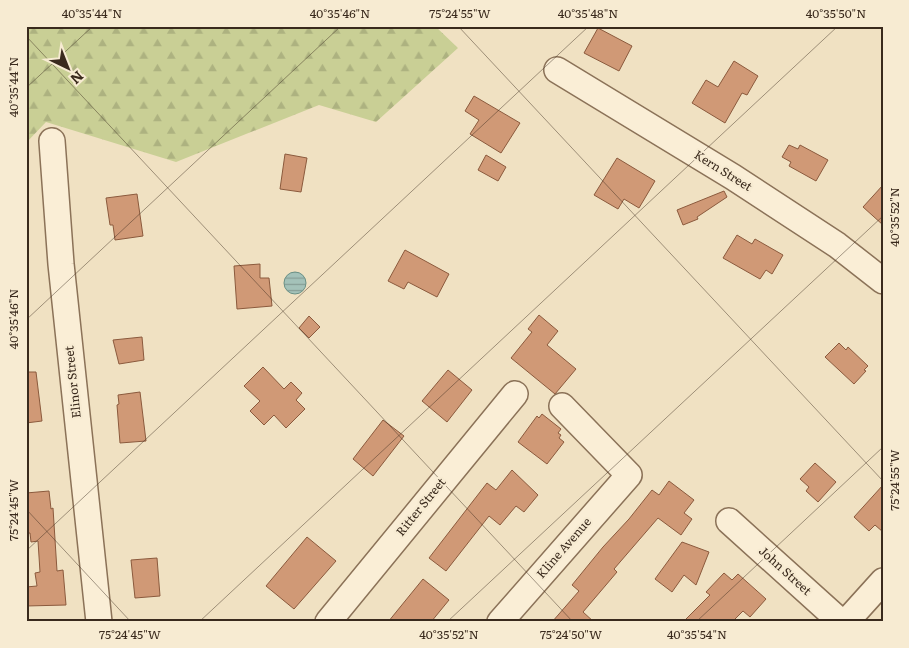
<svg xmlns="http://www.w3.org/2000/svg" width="909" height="648" viewBox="0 0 909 648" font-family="Literata,serif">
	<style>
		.forest { fill: url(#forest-firs) }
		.water { fill: url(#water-rules); stroke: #6b9186 }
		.building { fill: #d09976; stroke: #8b5a3d }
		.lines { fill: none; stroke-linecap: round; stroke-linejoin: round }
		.minor-casing { stroke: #8b7258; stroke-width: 28 }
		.minor { stroke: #faeed6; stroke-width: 25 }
		.ticks { fill: none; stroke: #3a2a1d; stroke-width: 1; stroke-opacity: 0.45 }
		.labels { text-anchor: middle; stroke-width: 4.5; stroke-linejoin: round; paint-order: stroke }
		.street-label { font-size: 12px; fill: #3a2a1d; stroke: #f7ebd2 }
		.neatline { fill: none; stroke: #3a2a1d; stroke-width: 2 }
		.ticks-label { font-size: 12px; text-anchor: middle; fill: #3a2a1d }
	</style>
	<defs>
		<pattern id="forest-firs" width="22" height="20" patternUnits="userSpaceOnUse" patternTransform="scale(1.25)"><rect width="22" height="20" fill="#c9cf95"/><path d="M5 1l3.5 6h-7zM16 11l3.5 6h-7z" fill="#adb280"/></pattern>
		<pattern id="water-rules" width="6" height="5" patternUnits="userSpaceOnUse" patternTransform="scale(1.25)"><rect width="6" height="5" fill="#a4c2b9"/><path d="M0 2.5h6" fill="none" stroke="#879e96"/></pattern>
	</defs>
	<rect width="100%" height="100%" fill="#f0e1c2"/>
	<path class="forest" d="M26,26H435L458,48L376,122L319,105L176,162L46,122L26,143Z"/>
	<circle class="water" cx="295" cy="283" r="11"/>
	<g class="building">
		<path d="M598,28L632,46L619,71L584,53Z"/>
		<path d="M734,61L758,76L747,95L742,93L725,123L692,103L706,80L718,87Z"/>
		<path d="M474,96L520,123L501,153L470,134L479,120L465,111Z"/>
		<path d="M789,145L798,149L800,145L828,160L816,181L789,166L791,162L782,157Z"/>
		<path d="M285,154L307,158L301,192L280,189Z"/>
		<path d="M486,155L506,167L498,181L478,170Z"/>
		<path d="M617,158L655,181L639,208L624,199L618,209L594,195Z"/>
		<path d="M883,185V225L863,207Z"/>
		<path d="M724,191L727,197L697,217L698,219L683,225L677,210Z"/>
		<path d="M137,194L143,236L115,240L113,225H110L106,198Z"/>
		<path d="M737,235L752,244L755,239L783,255L772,274L766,270L760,279L723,258Z"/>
		<path d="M405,250L449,274L437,297L408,282L404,289L388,281Z"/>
		<path d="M260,264V278H269L272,306L237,309L234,266Z"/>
		<path d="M539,315L558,331L547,345L576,369L555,394L511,358L532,332L528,329Z"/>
		<path d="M309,316L320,327L309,338L299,328Z"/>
		<path d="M142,337L144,360L119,364L113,340Z"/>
		<path d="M839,343L846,350L848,347L868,366L864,370L866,371L854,384L825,357Z"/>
		<path d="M263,367L284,389L291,382L302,393L296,400L305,409L286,428L274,415L264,425L250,411L260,401L244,386Z"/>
		<path d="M448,370L472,390L447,422L422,401Z"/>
		<path d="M26,372H36L42,421L26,423Z"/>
		<path d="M140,392L146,441L120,443L117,405L119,404L118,395Z"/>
		<path d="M542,414L561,429L558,433L561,435L559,438L564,442L547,464L518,442L537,416L539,418Z"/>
		<path d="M383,420L404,436L373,476L353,459Z"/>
		<path d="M815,463L836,482L818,502L806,491L809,487L800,479Z"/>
		<path d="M512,470L538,495L524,512L516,506L500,525L489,516L446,571L429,558L487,483L496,490Z"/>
		<path d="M669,481L694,500L684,513L692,519L681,535L658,518L614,569L617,572L583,612L594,622H552L579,591L572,585L603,547L629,519L652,490L659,495Z"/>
		<path d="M883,485V532L875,525L869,531L854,517Z"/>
		<path d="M49,491L51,509L53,508L57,571L63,570L66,605L26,606V587L37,586L35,573L40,572L38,541L31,542L30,533H26V493Z"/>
		<path d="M307,537L336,561L294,609L266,586Z"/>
		<path d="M682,542L709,552L696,585L684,575L672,592L655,579Z"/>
		<path d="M157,558L160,596L135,598L131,560Z"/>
		<path d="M724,573L732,580L738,574L766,599L750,617L743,611L732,622H683L710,595L706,592Z"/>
		<path d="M423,579L449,600L431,622H388Z"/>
	</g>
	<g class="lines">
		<g class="minor-casing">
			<g id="minor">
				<path d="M557,70L733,177L837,245L883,281"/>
				<path d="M52,141L61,264L99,622"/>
				<path d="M729,521L841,622"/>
				<path d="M328,622L515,394"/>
				<path d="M500,622L629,475L562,406"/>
				<path d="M846,622L883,581"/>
			</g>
		</g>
		<use href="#minor" class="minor"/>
	</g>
	<path class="ticks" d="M458,26L883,481M26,36L573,622M26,88L93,26M26,320L341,26M26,509L131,622M26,551L589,26M199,622L838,26M447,622L883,216M696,622L883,447"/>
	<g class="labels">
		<g class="street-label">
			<text transform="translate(723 171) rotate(32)" y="4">Kern Street</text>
			<text transform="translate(73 382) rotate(-96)" y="4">Elinor Street</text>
			<text transform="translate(421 507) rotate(-51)" y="4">Ritter Street</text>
			<text transform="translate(564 548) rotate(-49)" y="4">Kline Avenue</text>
			<text transform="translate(785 571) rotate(42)" y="4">John Street</text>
		</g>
	</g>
	<rect width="909" height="648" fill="none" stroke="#f7ebd2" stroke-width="55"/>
	<g transform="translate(68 68) rotate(137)" stroke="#f7ebd2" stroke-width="4" paint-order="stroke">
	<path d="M0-4L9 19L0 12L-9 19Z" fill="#3a2a1d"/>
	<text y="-8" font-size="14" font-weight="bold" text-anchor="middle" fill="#3a2a1d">N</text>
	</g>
	<rect x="28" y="28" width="854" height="592" class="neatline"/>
	<g class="ticks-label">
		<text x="92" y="18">40°35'44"N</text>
		<text x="340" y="18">40°35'46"N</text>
		<text x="460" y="18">75°24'55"W</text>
		<text x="588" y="18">40°35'48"N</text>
		<text x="836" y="18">40°35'50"N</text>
		<text transform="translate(14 87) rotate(-90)" y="4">40°35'44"N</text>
		<text transform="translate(895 217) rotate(-90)" y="4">40°35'52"N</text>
		<text transform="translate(14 319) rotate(-90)" y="4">40°35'46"N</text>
		<text transform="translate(895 480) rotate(-90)" y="4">75°24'55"W</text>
		<text transform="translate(14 510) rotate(-90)" y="4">75°24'45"W</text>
		<text x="130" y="639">75°24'45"W</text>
		<text x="449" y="639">40°35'52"N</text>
		<text x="571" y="639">75°24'50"W</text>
		<text x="697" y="639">40°35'54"N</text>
	</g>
</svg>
